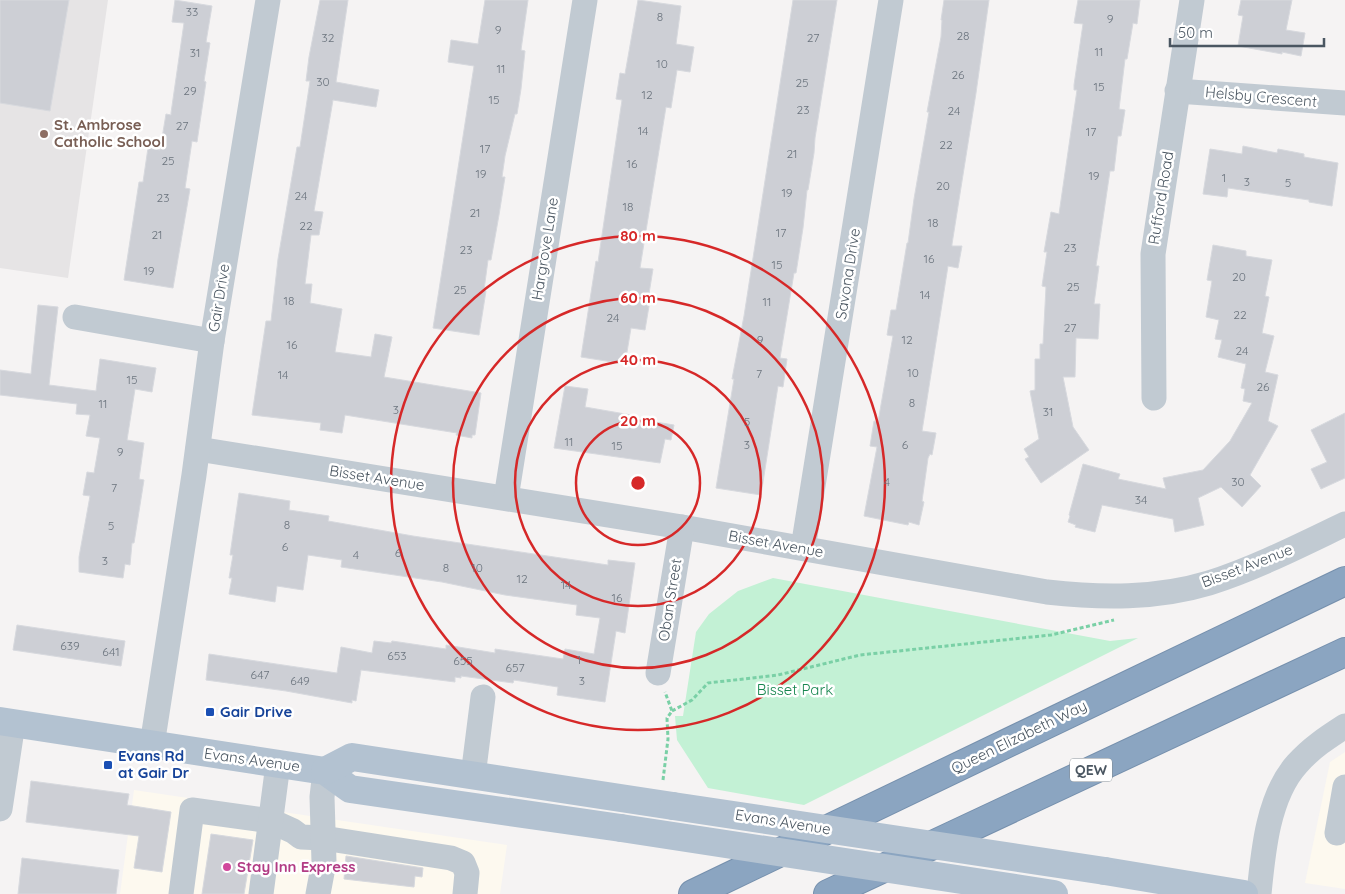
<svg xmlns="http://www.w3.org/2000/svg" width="1345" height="894" viewBox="0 0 1345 894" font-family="Quicksand,sans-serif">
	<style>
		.commercial { fill: #fdf9ef }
		.education { fill: #e6e4e5 }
		.green { fill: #c3f1d5 }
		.building { fill: #cdcfd5; stroke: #d7d9de }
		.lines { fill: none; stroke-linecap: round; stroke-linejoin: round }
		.highway-casing { stroke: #7690ad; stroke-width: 30 }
		.path { stroke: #7ad0a6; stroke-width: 3; stroke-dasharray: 4 2.5; stroke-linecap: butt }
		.minor { stroke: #c1cad2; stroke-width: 25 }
		.major { stroke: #b3c2d1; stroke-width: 28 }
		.highway { stroke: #8ba5c1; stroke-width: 28 }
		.major-bridge { stroke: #b3c2d1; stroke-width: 28 }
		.ring { fill: none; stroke: #d62828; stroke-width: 2.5 }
		.education-dot { fill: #8d6e63; stroke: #fff; stroke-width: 2 }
		.transit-dot { fill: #1a4fb4; stroke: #fff; stroke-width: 2 }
		.hotel-dot { fill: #d1479c; stroke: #fff; stroke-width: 2 }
		.labels { text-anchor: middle; stroke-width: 5; stroke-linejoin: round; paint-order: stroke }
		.number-label { font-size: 12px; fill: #6b747e }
		.shield { fill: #fff; stroke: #808990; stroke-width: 1 }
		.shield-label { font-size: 14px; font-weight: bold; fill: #4a5661 }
		.street-label { font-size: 15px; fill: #4a5661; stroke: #fff }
		.education-label { font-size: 15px; font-weight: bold; fill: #785e54; stroke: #fff; text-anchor: start }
		.park-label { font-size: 15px; fill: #17864f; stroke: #fff }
		.transit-label { font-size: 15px; font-weight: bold; fill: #164399; stroke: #fff; text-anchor: start }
		.hotel-label { font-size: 15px; font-weight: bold; fill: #b23c85; stroke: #fff; text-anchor: start }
		.centre { fill: #d62828; stroke: #fff; stroke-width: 2.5 }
		.ring-label { font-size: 15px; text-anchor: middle; font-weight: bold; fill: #d62828; stroke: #fff; stroke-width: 5; stroke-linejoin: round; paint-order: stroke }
	</style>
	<rect width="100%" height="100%" fill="#f5f3f3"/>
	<g class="commercial">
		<path d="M1345,752V889L1305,883L1330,762Z"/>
		<path d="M134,790L507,845L500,894H120Z"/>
	</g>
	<path class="education" d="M0,0H108L68,278L0,268Z"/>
	<path class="green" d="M773,578L1110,641L1138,638L804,805L708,788L677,740L675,716H683L696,632L709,614L738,591Z"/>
	<g class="building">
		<path d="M0,0H69L50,111L0,103Z"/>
		<path d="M175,0L212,6L206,42L210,43L204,81L206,82L197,142L192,141L185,188L190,189L173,288L124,280L139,182H143L148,148L160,150L166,114L171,115V113L184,23L172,22Z"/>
		<path d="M320,0H348L336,82L379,90L376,107L333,100L314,211L323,212L319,235H311L305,284H312L310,303L342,309L335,352L371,357L375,334L392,337L384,377L481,393L475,435H472V438L456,435L457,433L345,415L342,433L320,430L321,423L252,415L266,321H271L278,259L297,147H300L310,81H306L309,57Z"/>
		<path d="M485,0H528L521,50L525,51L521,89L517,114H515L505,156L502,177H505L499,215L491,260H488L484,290L486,291L479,335L433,328L474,66L448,62L451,40L478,44Z"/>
		<path d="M638,0L681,6L676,44L694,47L690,72L677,70L671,108L666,107L640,268L653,269L647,306H649L645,330L631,328L625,364L581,357L596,261L598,262L622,100L616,99L620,73L625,74Z"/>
		<path d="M793,0H837L815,138L814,153L808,190H807L803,228L796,273H794L780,358L787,359L783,387L778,386L761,495L716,488L734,379H732L744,316Z"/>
		<path d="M944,0H989L976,93L952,244V246H962L958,268L948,266L922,431L936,433L932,455L930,454L928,458L922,501L924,502L919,525L909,522L908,525L864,516L877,447L870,446L874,421L878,422L893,336L887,335L891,310H896L907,243H908L914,199L929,112H927L941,37L942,20H941Z"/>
		<path d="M1078,0H1140L1137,24L1133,23L1127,59H1125L1119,109L1125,110L1121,136H1118L1114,171H1110L1096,266H1099L1094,304H1100L1098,339L1076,338L1075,377H1063L1073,427L1089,450L1041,483L1025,459L1029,457L1024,449L1039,439L1030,391L1035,390V359H1040V344H1043L1046,287L1042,286L1047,252H1044L1051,212L1059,214L1077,90H1074V85L1083,24L1074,23Z"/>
		<path d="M1241,0H1292L1286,30L1305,33L1301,56L1282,52V54L1238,46L1243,16L1238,15Z"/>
		<path d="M1243,146L1277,153L1278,149L1304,154V157L1338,163L1332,206L1309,202V200L1228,188L1227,197L1203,194L1210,149L1242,154Z"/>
		<path d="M1213,245L1246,251V256L1272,260L1265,296L1269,297L1262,333L1274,336L1265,372L1278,375L1268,421L1278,426L1250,475L1261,486L1242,507L1221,487L1198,498L1204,525L1175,532L1173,519L1102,505L1095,532L1075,527L1076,525L1068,522L1070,516L1069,515L1083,464L1120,474L1118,479L1166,489L1163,478L1203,470L1230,441L1252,403L1243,401L1245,389L1241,388L1246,364L1218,357L1222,340L1215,339L1219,320L1206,317L1212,281L1207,280Z"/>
		<path d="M38,305L58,307L49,385L96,391L100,359L156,368L152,392L135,389L127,440L144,443L139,479L144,480L134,543H132L130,565L125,564L123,578L79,572V557L90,496L83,495L87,472L94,473L100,438L86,436L90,415L76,414L77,404L0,395V370L31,374Z"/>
		<path d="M565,386L588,389L585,407L631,415V418L674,425L671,440L665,439L660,463L554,448Z"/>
		<path d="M1345,413V478L1321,489L1311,469L1327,462L1311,430Z"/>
		<path d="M239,493L290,501L289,510L329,516L328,521L413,536L608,565V560L635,563L625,633L616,631L605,702L557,695L558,687L514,680L513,683L461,676V678L455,677V682L361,670L356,701L352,700V703L286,691L206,680L209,654L337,673L341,647L372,653L374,641L391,643L392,641L446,649V645L495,653V649L563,659L565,649L594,654L600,618L576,615L577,605L505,595L442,582L341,567L342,560L308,555L303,590L277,586L275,602L229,594L232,578H229L233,555H230Z"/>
		<path d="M17,625L125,641L121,666L13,650Z"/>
		<path d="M31,781L129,794L127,805L171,812L162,872L134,868L139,836L26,822Z"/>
		<path d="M211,834L253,840L244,894H202Z"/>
		<path d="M346,856L423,868L422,877L415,876L414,887L344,879Z"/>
		<path d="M22,858L119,870L116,894H18Z"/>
	</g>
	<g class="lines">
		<g class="highway-casing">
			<g id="highway">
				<path d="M693,894L1345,581"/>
				<path d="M828,894L1345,652"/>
			</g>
		</g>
		<g class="path">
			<path d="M672,711L692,700L708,683L778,675L860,655L1051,635L1114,620"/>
			<path d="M663,780L668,739L667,718L672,711L665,692"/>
		</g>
		<g class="minor">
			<path d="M1177,91L1345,103"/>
			<path d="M75,317L212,341"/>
			<path d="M1154,398L1153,254L1192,0"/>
			<path d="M198,449L682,527L1047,592C1101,598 1156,599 1209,583C1256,568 1301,545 1345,524"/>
			<path d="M506,498L585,0"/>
			<path d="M803,548L891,0"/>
			<path d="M658,673L682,527"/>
			<path d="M152,745L194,475L212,341L268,0"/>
			<path d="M473,776L483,697"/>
			<path d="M0,809L13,723"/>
			<path d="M1337,833L1345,787"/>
			<path d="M181,894L192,810L271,821L293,831L301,837L323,838L451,858L463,863L467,873L465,894"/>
			<path d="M261,894L278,764"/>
			<path d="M318,894L324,862L322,797L325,771"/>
			<path d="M1259,894C1263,852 1268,796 1297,764C1311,748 1328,737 1345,726"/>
		</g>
		<g class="major">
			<path d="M0,721L325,771L350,789L621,828"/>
			<path d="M325,771L352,757L673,806"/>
			<path d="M1105,871L1244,894"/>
		</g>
		<use href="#highway" class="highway"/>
		<g class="major-bridge">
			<path d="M673,806L1105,871"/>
			<path d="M621,828L1054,894"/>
		</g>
	</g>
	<g class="ring">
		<circle cx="638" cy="483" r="62"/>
		<circle cx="638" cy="483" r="123"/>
		<circle cx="638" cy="483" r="185"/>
		<circle cx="638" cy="483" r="247"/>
	</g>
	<circle class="education-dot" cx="44" cy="134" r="5"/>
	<g class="transit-dot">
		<rect x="205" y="707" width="10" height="10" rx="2.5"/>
		<rect x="103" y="760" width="10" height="10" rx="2.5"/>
	</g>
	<circle class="hotel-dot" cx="227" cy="867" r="5"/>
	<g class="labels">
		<g class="number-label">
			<text x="192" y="16">33</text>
			<text x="660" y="21">8</text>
			<text x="1110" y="23">9</text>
			<text x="498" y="34">9</text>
			<text x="963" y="40">28</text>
			<text x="328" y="42">32</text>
			<text x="813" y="42">27</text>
			<text x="1099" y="56">11</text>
			<text x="195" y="57">31</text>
			<text x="662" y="68">10</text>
			<text x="501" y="73">11</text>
			<text x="958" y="79">26</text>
			<text x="323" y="86">30</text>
			<text x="802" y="87">25</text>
			<text x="1099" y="91">15</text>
			<text x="190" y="95">29</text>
			<text x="647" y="99">12</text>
			<text x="494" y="104">15</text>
			<text x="803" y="114">23</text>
			<text x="954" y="115">24</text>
			<text x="182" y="130">27</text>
			<text x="643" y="135">14</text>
			<text x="1091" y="136">17</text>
			<text x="946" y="149">22</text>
			<text x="485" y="153">17</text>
			<text x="792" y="158">21</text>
			<text x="168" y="165">25</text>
			<text x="632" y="168">16</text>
			<text x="481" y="178">19</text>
			<text x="1094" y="180">19</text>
			<text x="1224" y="182">1</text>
			<text x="1247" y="186">3</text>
			<text x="1288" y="187">5</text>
			<text x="943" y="190">20</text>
			<text x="787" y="197">19</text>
			<text x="301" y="200">24</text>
			<text x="163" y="202">23</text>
			<text x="628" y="211">18</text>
			<text x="475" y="217">21</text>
			<text x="933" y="227">18</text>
			<text x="306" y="230">22</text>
			<text x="781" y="237">17</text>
			<text x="157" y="239">21</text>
			<text x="1070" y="252">23</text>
			<text x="466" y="254">23</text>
			<text x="929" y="263">16</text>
			<text x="777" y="269">15</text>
			<text x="149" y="275">19</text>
			<text x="1239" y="281">20</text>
			<text x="1073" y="291">25</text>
			<text x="460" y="294">25</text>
			<text x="925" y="299">14</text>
			<text x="289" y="305">18</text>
			<text x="767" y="306">11</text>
			<text x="1240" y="319">22</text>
			<text x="613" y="322">24</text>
			<text x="1070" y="332">27</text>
			<text x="760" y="344">9</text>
			<text x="907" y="344">12</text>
			<text x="292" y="349">16</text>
			<text x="1242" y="355">24</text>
			<text x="913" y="377">10</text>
			<text x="759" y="378">7</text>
			<text x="283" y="379">14</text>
			<text x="132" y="384">15</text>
			<text x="1263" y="391">26</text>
			<text x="912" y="407">8</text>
			<text x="103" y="408">11</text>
			<text x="396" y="414">3</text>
			<text x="1048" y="416">31</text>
			<text x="747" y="426">5</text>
			<text x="569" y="446">11</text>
			<text x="747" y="449">3</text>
			<text x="905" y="449">6</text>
			<text x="617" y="450">15</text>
			<text x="120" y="456">9</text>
			<text x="887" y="486">4</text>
			<text x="1238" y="486">30</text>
			<text x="114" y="492">7</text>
			<text x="1141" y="504">34</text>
			<text x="287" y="529">8</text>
			<text x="111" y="530">5</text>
			<text x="285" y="551">6</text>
			<text x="398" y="557">6</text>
			<text x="356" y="559">4</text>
			<text x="105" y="565">3</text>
			<text x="446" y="572">8</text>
			<text x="477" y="572">10</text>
			<text x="522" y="583">12</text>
			<text x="566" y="589">14</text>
			<text x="617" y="602">16</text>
			<text x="70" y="650">639</text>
			<text x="111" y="656">641</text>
			<text x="397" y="660">653</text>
			<text x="579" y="664">1</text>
			<text x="463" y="665">655</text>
			<text x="515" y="672">657</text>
			<text x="260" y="679">647</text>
			<text x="300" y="685">649</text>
			<text x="582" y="685">3</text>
		</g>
		<rect class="shield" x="1070" y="758.5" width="42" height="23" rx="4"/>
		<g class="shield-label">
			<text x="1091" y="775">QEW</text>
		</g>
		<g class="street-label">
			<text transform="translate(1261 97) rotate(5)" y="5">Helsby Crescent</text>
			<text transform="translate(1161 198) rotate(-81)" y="5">Rufford Road</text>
			<text transform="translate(545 249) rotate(-81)" y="5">Hargrove Lane</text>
			<text transform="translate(848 274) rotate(-81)" y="5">Savona Drive</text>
			<text transform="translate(219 298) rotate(-81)" y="5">Gair Drive</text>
			<text transform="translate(377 478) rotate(9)" y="5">Bisset Avenue</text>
			<text transform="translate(776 544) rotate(10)" y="5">Bisset Avenue</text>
			<text transform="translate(1247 566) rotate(-21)" y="5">Bisset Avenue</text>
			<text transform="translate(670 600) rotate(-81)" y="5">Oban Street</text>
			<text transform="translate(1019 737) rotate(-26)" y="5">Queen Elizabeth Way</text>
			<text transform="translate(252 760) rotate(8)" y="5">Evans Avenue</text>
			<text transform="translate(783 822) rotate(9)" y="5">Evans Avenue</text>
		</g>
		<g class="education-label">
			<text x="54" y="130">St. Ambrose<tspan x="54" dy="17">Catholic School</tspan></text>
		</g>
		<g class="park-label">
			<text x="795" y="695">Bisset Park</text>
		</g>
		<g class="transit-label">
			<text x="220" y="717">Gair Drive</text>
			<text x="118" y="761">Evans Rd<tspan x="118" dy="17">at Gair Dr</tspan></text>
		</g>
		<g class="hotel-label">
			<text x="237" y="872">Stay Inn Express</text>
		</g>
	</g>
	<circle cx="638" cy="483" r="8" class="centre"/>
	<g class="ring-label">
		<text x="638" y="241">80 m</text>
		<text x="638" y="303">60 m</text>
		<text x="638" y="365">40 m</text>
		<text x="638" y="426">20 m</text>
	</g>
	<path d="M1170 38v8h154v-8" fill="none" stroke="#4a5661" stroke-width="2.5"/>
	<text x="1178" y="38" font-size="15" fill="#4a5661" stroke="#ffffff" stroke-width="4" paint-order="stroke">50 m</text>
</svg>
